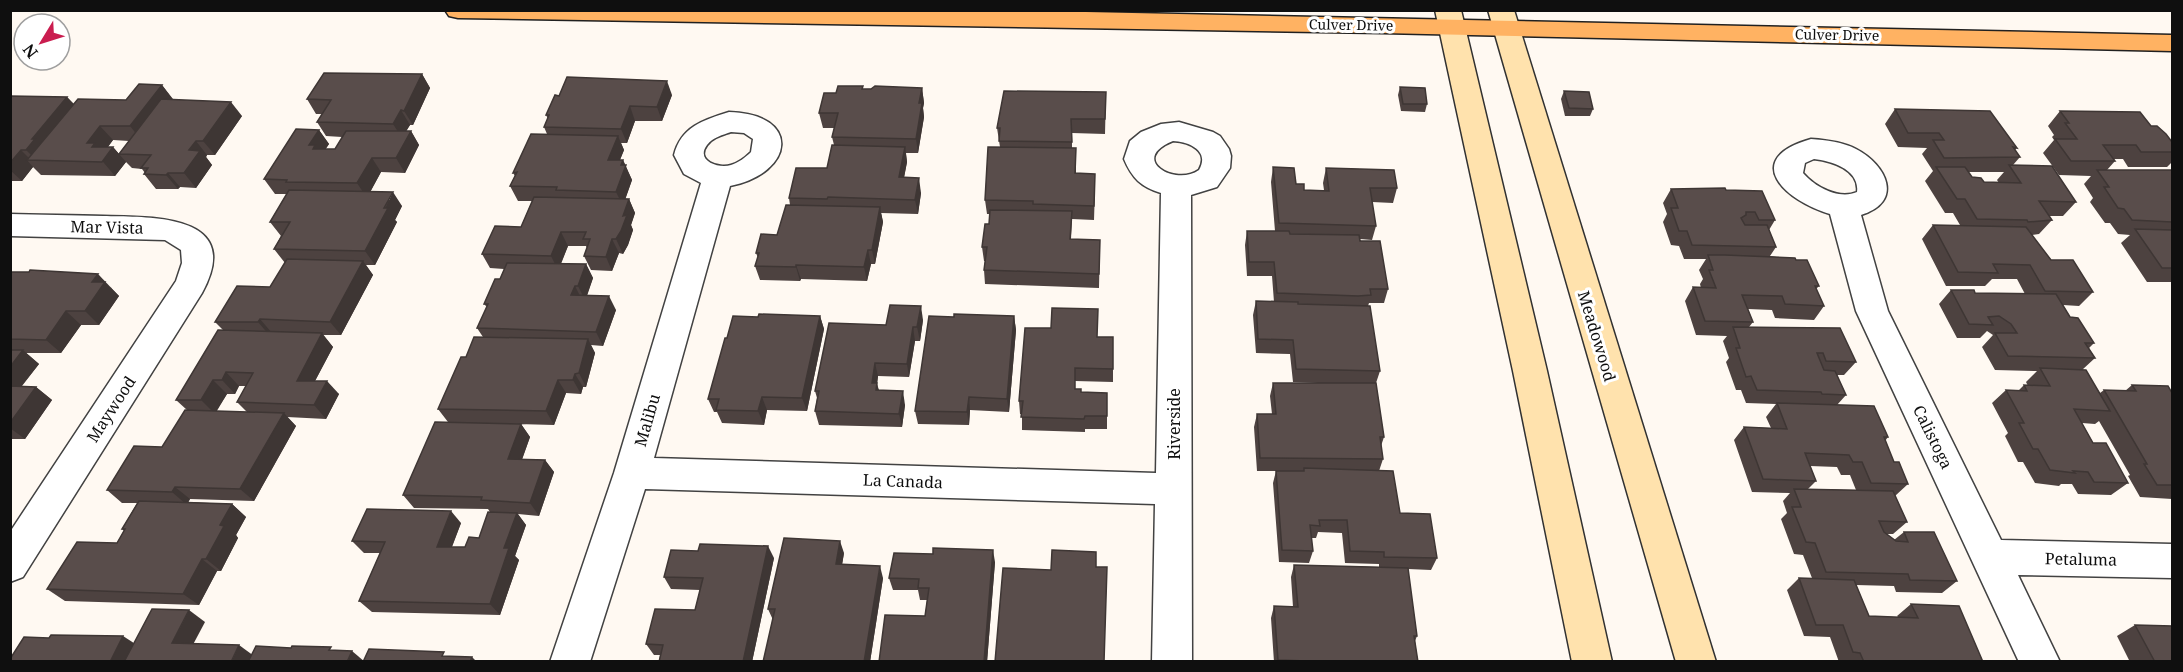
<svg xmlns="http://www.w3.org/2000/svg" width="2183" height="672" viewBox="0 0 2183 672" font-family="'Noto Serif',serif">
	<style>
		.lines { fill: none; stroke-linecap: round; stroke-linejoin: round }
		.minor-casing { stroke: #424242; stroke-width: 3 }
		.secondary-casing { stroke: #313131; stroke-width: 3 }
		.primary-casing { stroke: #202020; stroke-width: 3 }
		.minor { fill: #fff; fill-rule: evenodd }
		.secondary { fill: #ffe2ad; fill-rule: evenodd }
		.primary { fill: #ffb262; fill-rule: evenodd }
		.wall { fill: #4d4240; fill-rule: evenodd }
		.shaded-wall { fill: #3e3634 }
		.building { fill: #594d4b; stroke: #3e3634; stroke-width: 1.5 }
		.labels { text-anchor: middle; stroke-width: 6; stroke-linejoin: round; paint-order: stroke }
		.far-street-label { font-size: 14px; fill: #0f0f0f; stroke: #fff }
		.street-label { font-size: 16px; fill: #0f0f0f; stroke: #fff }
	</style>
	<rect width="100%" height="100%" fill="#fff9f2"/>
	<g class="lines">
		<g class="minor-casing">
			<g id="minor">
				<path d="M729,112C802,114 795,173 730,186L654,458L1156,473L1161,193C1141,187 1132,178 1124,159L1130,141L1141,132L1161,124L1179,122L1213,132L1220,136L1229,149L1231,156L1230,168L1217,187L1191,195L1192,662H1152L1155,504L645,489L590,662H550L614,473L701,183L684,174L674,155C681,127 703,120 729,112ZM731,132L744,133L753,139L751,152C746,157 738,163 731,165C719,169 695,161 707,145C713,137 723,135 731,132ZM1173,141C1190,142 1210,151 1199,170C1175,187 1128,159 1173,141Z"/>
				<path d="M1811,139C1826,140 1843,142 1856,149C1887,165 1904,202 1861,215L1888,311L2001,540L2172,544V578L2018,575L2060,662H2019L1856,311L1830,214C1785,201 1740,159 1811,139ZM1814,159C1832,161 1860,170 1857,192C1839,200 1815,187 1803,173L1805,163Z"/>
				<path d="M10,214C41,215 72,215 103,216C153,217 245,214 202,293L23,577L10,582V532L176,281L182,263L181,250L165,240L10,236Z"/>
			</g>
		</g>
		<g class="secondary-casing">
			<g id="secondary">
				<path d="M1435,10H1461L1547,371L1612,662H1572L1513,371Z"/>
				<path d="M1488,10H1514L1716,662H1676Z"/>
			</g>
		</g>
		<g class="primary-casing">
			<path id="primary" d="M445,10H992L2172,35V51L1382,33L458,18L449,16Z"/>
		</g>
		<use href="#minor" class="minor"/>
		<use href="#secondary" class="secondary"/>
		<use href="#primary" class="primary"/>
	</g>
	<g class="wall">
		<path d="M422,74L430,88L413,125H410L406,131H411L419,145L405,173L381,172L370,192L402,206L395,220L397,222L375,265H366L373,275L341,335H323L333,347L315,381L339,394L326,419L287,417L296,426L254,501L190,499L188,502L232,504L246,517L236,535L238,538L221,571H217L199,605L65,601L47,589L117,543L124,531L122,529L137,503H122L107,490L162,447L187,410L176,400L223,330L215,322L270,287L285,263L274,249L281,236L270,222L287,194H275L264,179L319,130L329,144L325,149H335L342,137L326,136L317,122L322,114H316L307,99ZM239,386H246L237,402L247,412L216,411L227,394H235Z"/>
		<path d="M162,85L173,99L242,116L215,155H207L206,157L212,165L196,188L180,187L178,189H156L144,174L145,173L142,169L132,168L126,162L115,176L41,175L33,167L22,181H10V96L67,97L74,104L126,100ZM113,140L129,141L119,154L113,147H108Z"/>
		<path d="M1400,87L1427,104L1425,112L1401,111L1398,95Z"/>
		<path d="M922,88L924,103L923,108L924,117L918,153H906L907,162L904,178L921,193L918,214L881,213L883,222L875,264H871L867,281L801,279L800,281L760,280L755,266L758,258L756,253L777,235L790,205L789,198L827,168L834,145L832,137L834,128H823L819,113L836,93L863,89Z"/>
		<path d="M1564,91L1593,109L1590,116H1565L1561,99Z"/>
		<path d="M1106,92L1105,134L1072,133V148H1076V173L1095,188L1094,220L1072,219L1071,239L1100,240L1099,288L985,284L984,270L985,261H984L982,247L989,224L990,214H987L985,200L1000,147L997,128Z"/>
		<path d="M672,95L662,121H635L627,143H621L624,150L620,160H623L632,180L625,199H629L635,213L631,225L633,230L628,245L623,254L619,253L612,271L591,270L584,256L587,248L586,246H568L561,264H586L593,278L587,296L616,310L603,346L591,345L595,353L586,387H583L581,394L566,393L554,425L477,423L521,424L530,437L522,459L545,460L554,472L539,516L518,514L526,525L515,556L519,560L500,615L372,612L359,601L380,553H364L352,541L461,523L452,547H465L479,538L490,512L488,509L414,508L403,495L448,422L438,409L466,357L483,337L477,328L487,307L484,304L500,279L504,269L490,268L482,254L521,227L532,201H518L510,186L515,176L513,173L547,134L544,127L548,119L546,115Z"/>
		<path d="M1895,109L2017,148L2015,150L2020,157L2013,165L2076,202L2063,216H2049L2052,220L2039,234L2032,235L2051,260L2093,292L2079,306L2063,305L2070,317L2094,343L2089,348L2095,358L2082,370L2100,393L2104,390L2125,391L2132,385L2172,393V499L2140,497L2128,476L2130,475L2099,421L2095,424L2082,423L2093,443L2128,483L2111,495L2078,494L2072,484H2061L2059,486L2035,483L2023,462H2018L2005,436L2008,433L1992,403L2006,390H2019L2024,385L2028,386L2026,382L2037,371L1995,370L1982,347L1993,335L1987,331L1980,338H1957L1939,304L1951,290L1975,293L2025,294L2017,279H1992L1985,286H1946L1922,239L1933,225H1960L1953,213H1945L1925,181L1933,171L1922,154L1927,148L1898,147L1885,124ZM1968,172H2004L1997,180L1999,183L1984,182L1972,177Z"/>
		<path d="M2060,111L2151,126L2172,142V162L2167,167H2128L2123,159H2114L2115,161L2107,170H2172V282H2147L2121,243L2130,235L2118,234L2110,223H2105L2090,202L2093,198L2084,184L2091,176L2059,175L2043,153L2054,140L2052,137L2054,135L2048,126Z"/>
		<path d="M1273,167L1304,190H1324L1323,183L1326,168L1397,188L1393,203L1372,202L1376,226L1372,240L1360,239L1388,289L1384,303H1369L1368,306L1380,371L1376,383L1384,437L1381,446L1383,459L1379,471L1400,513L1437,558L1431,570L1408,569L1417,636L1415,641L1418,662H1274L1271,618L1274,606L1293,607L1291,577L1294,565L1379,567V564L1345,563L1342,533L1318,532L1316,538H1311L1313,551L1309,563L1279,562L1273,483L1276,471H1257L1254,427L1257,414H1272L1270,396L1273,383H1318L1293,382L1290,354L1256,353L1253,315L1256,301L1274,302L1272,276H1247L1245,245L1247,231H1275L1271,182Z"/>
		<path d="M1671,189L1726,190L1775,220L1769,230L1776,247L1770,256L1796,260L1819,286L1816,289L1824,306L1814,320L1775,318L1772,310L1748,309L1753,322L1749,327L1856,362L1844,375H1837L1846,395L1837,405L1888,437L1885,441L1894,462L1908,484L1895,496L1907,522L1893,534H1886L1894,540L1904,532L1957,581L1942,593L1896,592L1894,586L1856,585L1869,616L1898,617L1897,616L1911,604L1983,662H1839L1830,637L1804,636L1787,590L1799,578H1812L1803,555L1794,554L1781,519L1787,513L1783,501L1790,493L1752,492L1734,440L1744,427L1771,428L1766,417L1776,404L1746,403L1741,390H1736L1726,362L1729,358L1723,341L1727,336L1696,335L1685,301L1693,287L1701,288L1700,284L1703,279L1699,270L1706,259H1684L1679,246L1671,245L1663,222L1667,214L1663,203ZM1810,466L1837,467L1841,475H1850L1856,490L1808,489L1816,481Z"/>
		<path d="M10,272L112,288H111L119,296L99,325H81L61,353H26L39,364L22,386L36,387L52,400L25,439H10Z"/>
		<path d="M820,316L824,329L807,411L767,410L764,425L722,423L717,412H714L708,399L727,338Z"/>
		<path d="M1014,316L1016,330L1009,412L970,410L969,425L918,424L915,411L954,317Z"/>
		<path d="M923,320L920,341H915L909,377L878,376L877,384L879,390L905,405L902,427L819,425L815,411L817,398L815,391Z"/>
		<path d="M1097,337H1113V382L1075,381V389L1081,392L1107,393V429H1085V432L1022,430V414H1020L1019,401Z"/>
		<path d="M844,553L842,565L883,578L870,662H763L773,620L768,609Z"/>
		<path d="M774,558L752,662H659L660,655H654L646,644L695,610L700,590L671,589L664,577Z"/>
		<path d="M995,562L987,662H879L925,616L927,600H920L918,590H893L889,578Z"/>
		<path d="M2135,625L2172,662H2130L2117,636Z"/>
	</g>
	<g class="shaded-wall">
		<path d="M422,74L430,88L413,125L404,111Z"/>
		<path d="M667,81L672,95L662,121L657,107Z"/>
		<path d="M162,85L173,100L142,141L130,126Z"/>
		<path d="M922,88L924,103L923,108L924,117L918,153L916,139L919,103Z"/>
		<path d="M67,97L80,111L36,160L26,150L32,139Z"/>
		<path d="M231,102L242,116L215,155L203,141Z"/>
		<path d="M630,106L635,121L627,143L621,129Z"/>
		<path d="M401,110L410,125L402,138L393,124Z"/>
		<path d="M100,126L113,140L103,153L113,147L126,162L115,176L87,143Z"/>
		<path d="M319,130L329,144L322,155L325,160L309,145Z"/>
		<path d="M411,131L419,145L405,173L396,158Z"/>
		<path d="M618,136L624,150L614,174L608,160Z"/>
		<path d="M196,141L207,155L206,157L212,165L196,188L184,173L189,150Z"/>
		<path d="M905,147L907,162L901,192L899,177Z"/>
		<path d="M21,150L31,160H27L33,167L22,181L10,170V163Z"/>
		<path d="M372,158L381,172L367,198L357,183Z"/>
		<path d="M623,160L632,180L623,206L616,192L621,165Z"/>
		<path d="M168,173L180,187L178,189L166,175Z"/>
		<path d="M919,178L921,193L918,214L915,200Z"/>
		<path d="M393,192L402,206L395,220L397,222L375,265L365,251Z"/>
		<path d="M629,199L635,213L631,225L633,230L628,245L623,254L616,239L623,216Z"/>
		<path d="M880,207L883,222L875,264L872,250Z"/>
		<path d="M561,232L568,246L558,270L551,256Z"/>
		<path d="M612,239L619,253L612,271L606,257Z"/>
		<path d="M868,250L871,264L867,281L864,267Z"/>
		<path d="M363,261L373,275L341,335L330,322Z"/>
		<path d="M586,264L593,278L585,300L578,286Z"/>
		<path d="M796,265L801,279L800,281L796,267Z"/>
		<path d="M98,274L119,296L99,325L85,311L92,282Z"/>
		<path d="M575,286L582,300L571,295Z"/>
		<path d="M609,296L616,310L603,346L596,332Z"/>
		<path d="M921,306L923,320L920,341L917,327Z"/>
		<path d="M66,311L81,325L61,353L46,340Z"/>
		<path d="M820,316L824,329L807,411L802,398Z"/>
		<path d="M1014,316L1016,330L1009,412L1007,399Z"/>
		<path d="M260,319L272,333L270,336L258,322Z"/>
		<path d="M913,327L915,341L909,377L907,364Z"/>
		<path d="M322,333L333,347L308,394L297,381Z"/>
		<path d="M588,339L595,353L586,387L579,373Z"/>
		<path d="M23,350L39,364L11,399H10V367Z"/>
		<path d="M875,363L878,376L877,384L880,397L872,383Z"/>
		<path d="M226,372L239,386L235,394L222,380Z"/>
		<path d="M575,374L583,387L581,394L573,380Z"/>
		<path d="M213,380L227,394L215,414L201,400Z"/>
		<path d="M558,380L566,393L554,425L546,411Z"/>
		<path d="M327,381L339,394L326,419L314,405Z"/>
		<path d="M36,387L52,400L25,439L10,428V423Z"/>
		<path d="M903,391L905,405L902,427L899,414Z"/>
		<path d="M762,397L767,410L764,425L758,411Z"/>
		<path d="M969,397L970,410L969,425L967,412Z"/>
		<path d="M284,413L296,426L254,501L240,489Z"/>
		<path d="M521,424L530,437L518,471L508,459Z"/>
		<path d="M545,460L554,472L539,516L530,503Z"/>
		<path d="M175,487L190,499L187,505L172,492Z"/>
		<path d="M232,504L246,517L236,535L238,538L221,571L206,559L220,525Z"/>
		<path d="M451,511L461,523L447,559L437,547Z"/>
		<path d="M517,513L526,525L515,556L519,560L500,615L490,604L504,548Z"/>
		<path d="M840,541L844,553L840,576L836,564Z"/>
		<path d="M768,546L774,558L752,662H743Z"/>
		<path d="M993,550L995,562L987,662H984Z"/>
		<path d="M202,559L217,571L199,605L183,594Z"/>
		<path d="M880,566L883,578L870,662H864Z"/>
		<path d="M189,610L205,622L188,654L172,643Z"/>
		<path d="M123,636L140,647L133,662H110Z"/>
		<path d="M239,645L254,656L251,662H231Z"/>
		<path d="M352,651L365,662H347Z"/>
		<path d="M472,657L477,662H470Z"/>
	</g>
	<g class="building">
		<path d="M324,73L422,74L404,111L401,110L393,124L317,122L331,100L307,99Z"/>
		<path d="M567,77L667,81L657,107L630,106L621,129L544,127L549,115H546L555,95L559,96Z"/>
		<path d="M139,84L162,85L130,126H100L87,143H95L92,147H113L102,162L27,160L78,99L126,100Z"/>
		<path d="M838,86H863L862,89H871L875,86L922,88L919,103H922L916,139L832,137L838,113H819L824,93H836Z"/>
		<path d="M1400,87L1425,88L1427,104H1403Z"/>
		<path d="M1004,91L1106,92L1105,119H1071L1072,142L999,141L1000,128H997Z"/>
		<path d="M1564,91L1589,92L1593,109L1569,108Z"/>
		<path d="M10,96L67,97L32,139H35L26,150H21L10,163Z"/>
		<path d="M161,99L231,102L203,141H196L189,150L200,151L184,173H168L166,175L144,174L148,168H141L151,155L119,154Z"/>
		<path d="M1895,109L1990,111L2017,148L2013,147L2020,157L1944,158L1933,140H1944L1939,133H1908Z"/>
		<path d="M2060,111L2140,112L2151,126H2157L2166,134L2172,142V152H2141L2136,145H2103L2115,161H2071L2055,139H2077L2065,123H2069Z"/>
		<path d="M296,129L319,130L309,145H315L313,149H335L346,131H411L396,158H372L357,183L286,182L287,180L264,179Z"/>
		<path d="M531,134L618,136L608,160H623L621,165H626L616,192L556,190L557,187L510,186L517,172L513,173Z"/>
		<path d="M832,145L905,147L899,177L919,178L915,200L828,197L827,199L789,198L796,168H827Z"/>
		<path d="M988,147L1076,148L1075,173L1095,174L1094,206L1033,204V201L985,200Z"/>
		<path d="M2009,165L2052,166L2076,202L2039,201L2052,220L2028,222L2027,220L1977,219L1965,199H1957L1936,167H1965L1972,177L1981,178L1984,182L2021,183Z"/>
		<path d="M1273,167L1294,168L1296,184H1304V190L1329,191L1326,168L1394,170L1397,188H1370L1376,226L1279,223Z"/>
		<path d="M2097,170H2172V222L2132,220L2124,209L2118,208L2104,187H2109Z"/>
		<path d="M1725,188L1726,190L1762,191L1775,220H1759L1755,212H1746V215L1741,218L1745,225H1767L1776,247L1692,245L1687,231H1679L1671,208H1678L1671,189Z"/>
		<path d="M289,190L393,192L384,208H388L365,251L274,249L290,222H270Z"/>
		<path d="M534,197L629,199L623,216L627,215L621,231L616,239H612L606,257L584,256L590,239H583L586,232H561L551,256L482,254L495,226L521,227Z"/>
		<path d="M786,205L880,207L872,250H868L864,267L796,265V267L755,266L759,253H756L761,234L777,235Z"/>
		<path d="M990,210L1072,211L1070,239L1100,240L1099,274L984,270L987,247H982L985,224H989Z"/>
		<path d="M1933,225L2026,227L2051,260H2073L2093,292L2045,291L2030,265L1993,264L1998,273L1958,272Z"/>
		<path d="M2135,229L2172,230V268H2162Z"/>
		<path d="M1247,231H1289L1290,234L1359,235L1360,241H1380L1388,289H1370L1371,295L1358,296L1277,293L1274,262H1249Z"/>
		<path d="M1708,255H1725L1795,258L1796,260H1807L1819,286H1815L1824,306L1785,304L1782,296L1742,295L1753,322L1705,321L1693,287L1716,288L1709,270H1713Z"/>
		<path d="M287,259L363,261L330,322L260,319L258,322H215L237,286L270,287Z"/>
		<path d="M507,263L586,264L578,286H575L571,295L609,296L596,332L477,328L488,304H484L495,279H500Z"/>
		<path d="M30,270L98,274L92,282H105L85,311H66L46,340L10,339V272H29Z"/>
		<path d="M1951,290H1974L1975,293L2056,294L2070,317L2078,318L2094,343H2085L2095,358L2008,356L1995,333H2017L2011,324L1999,316L1988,317L1993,325L1969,324Z"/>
		<path d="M1256,301L1298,302V304L1370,306L1380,371L1296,369L1293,340L1258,339Z"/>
		<path d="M890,305L921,306L917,327H913L907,364L875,363L872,383H877L876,390L903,391L899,414L815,411L819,391H815L829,323L886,325Z"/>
		<path d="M1052,308L1098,309L1097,337H1113V369L1075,368V389H1081V392L1107,393V416H1085L1084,419L1021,417L1023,401H1019L1025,328H1051Z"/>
		<path d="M759,314L820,316L802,398L762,397L758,411L716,410L719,399H708L725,338H727L733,316L758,317Z"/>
		<path d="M954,314L1014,316L1007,399L969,397L967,412L915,411L929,316L954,317Z"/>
		<path d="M1733,327L1840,328L1856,362L1826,361L1823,353H1817L1824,370L1835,371L1846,395L1822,394L1821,392L1757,390L1751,376L1746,377L1736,348H1740Z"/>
		<path d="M218,330L322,333L297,381H327L314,405L237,402L253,373L226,372L222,380H213L201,400H176Z"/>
		<path d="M474,337L588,339L579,373L575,374L573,380H558L546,411L438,409L461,357H466Z"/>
		<path d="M10,350H23L10,367Z"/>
		<path d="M2040,368L2086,370L2110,411L2074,409L2093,443H2106L2128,483L2094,482L2088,472L2073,471L2075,473L2050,470L2038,449H2033L2019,423H2024L2006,390L2027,391L2024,385L2050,386Z"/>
		<path d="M1273,383H1376L1384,437H1380L1383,459L1260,458L1257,414H1276Z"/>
		<path d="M2132,385L2168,386L2172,393V485H2157L2144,464H2147L2104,390L2136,391Z"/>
		<path d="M10,386L36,387L10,423Z"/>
		<path d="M1777,403L1874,406L1888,437H1884L1894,462H1899L1908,484L1871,483L1862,462H1853L1849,455L1805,453L1816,481L1763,479L1744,427L1787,429Z"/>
		<path d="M185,410L284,413L240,489L175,487L172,492L107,490L134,446L162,447Z"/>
		<path d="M435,422L521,424L508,459L545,460L530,503L481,500L482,497L403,495Z"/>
		<path d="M1304,468L1393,471L1400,513L1430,514L1437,558L1384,557V552L1350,551L1347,520H1319L1320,526L1310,525L1313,551L1282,550L1276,471H1304Z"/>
		<path d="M1794,489L1893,491L1907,522L1879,521L1884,532L1896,541L1908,542L1904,532H1934L1957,581L1910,580L1908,574L1826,572L1815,543L1806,542L1792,507H1801Z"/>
		<path d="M139,501L232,504L220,525L224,526L206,559H202L183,594L47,589L77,542L117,543L125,529H122Z"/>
		<path d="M367,509L451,511L437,547H465L469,537L479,538L488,512L517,513L504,548H509L490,604L359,601L385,542L352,541Z"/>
		<path d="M784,538L840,541L836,564L880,566L864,662H763L775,609H768Z"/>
		<path d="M700,544L768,546L743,662H659L663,645L646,644L655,609L695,610L703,578L664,577L671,550L698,551Z"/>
		<path d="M933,548L993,550L984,662H879L885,615L925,616L929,588H918L919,579L889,578L894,553L933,554Z"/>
		<path d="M1052,550L1096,552V567H1107L1104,662H995L1003,568L1051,570Z"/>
		<path d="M1294,565L1408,568L1417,636H1414L1418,662H1336L1278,660L1274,606L1298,607Z"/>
		<path d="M1799,578L1854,580L1869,616L1918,618L1911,604L1959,606L1983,662H1864L1860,653L1853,652L1843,625H1816Z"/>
		<path d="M152,609L189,610L172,643L239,645L231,662H124Z"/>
		<path d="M2135,625L2172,626V662H2155Z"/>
		<path d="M51,635L123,636L110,662H10V659L24,637L49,638Z"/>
		<path d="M256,646L291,648L292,646L331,647L329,650L352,651L347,662H248Z"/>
		<path d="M369,649L444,652L442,656L472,657L470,662H363Z"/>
	</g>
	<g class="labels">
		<g class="far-street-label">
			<text transform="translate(1351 25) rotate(1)" y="5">Culver Drive</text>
			<text transform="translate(1837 35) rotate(1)" y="5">Culver Drive</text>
		</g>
		<g class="street-label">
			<text transform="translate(107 227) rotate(1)" y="6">Mar Vista</text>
			<text transform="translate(1597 336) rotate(73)" y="6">Meadowood</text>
			<text transform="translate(111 409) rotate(-57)" y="6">Maywood</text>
			<text transform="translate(647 420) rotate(-74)" y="6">Malibu</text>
			<text transform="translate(1174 424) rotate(-90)" y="6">Riverside</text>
			<text transform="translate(1933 437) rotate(64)" y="6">Calistoga</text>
			<text transform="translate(903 481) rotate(2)" y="6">La Canada</text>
			<text transform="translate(2081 559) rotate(1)" y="6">Petaluma</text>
		</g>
	</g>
	<rect width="2183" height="672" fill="none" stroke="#0f0f0f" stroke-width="24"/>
	<g transform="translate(42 42) rotate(232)"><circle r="28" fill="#ffffff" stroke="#9f9f9f" stroke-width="1.5"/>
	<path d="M0-4.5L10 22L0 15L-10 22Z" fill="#ca1d4f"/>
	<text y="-9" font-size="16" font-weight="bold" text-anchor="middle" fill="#0f0f0f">N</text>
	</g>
</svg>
